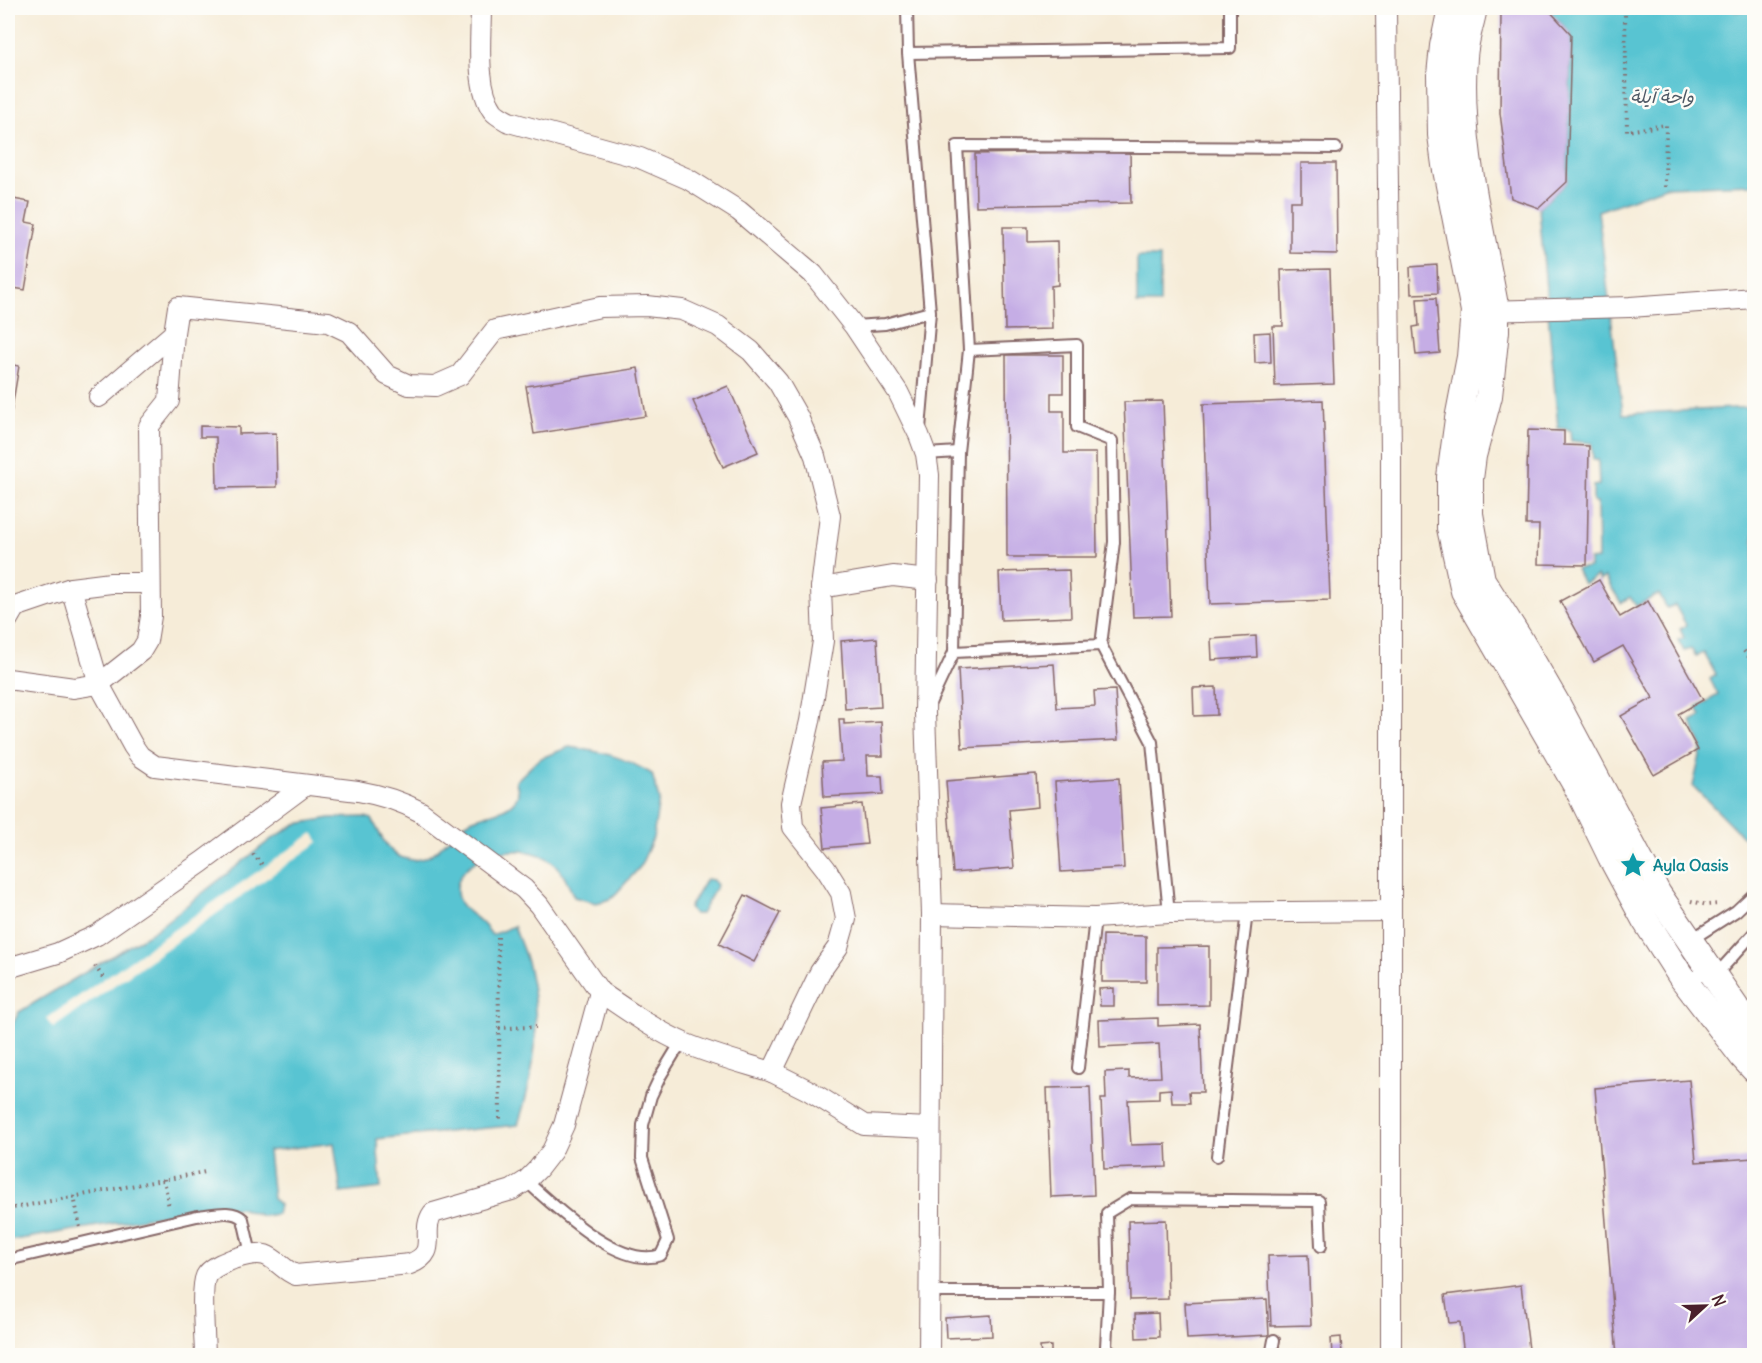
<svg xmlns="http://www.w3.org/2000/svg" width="1762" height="1363" viewBox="0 0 1762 1363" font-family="Delius,'Playpen Sans Arabic',sans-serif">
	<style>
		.water { fill: #58c4d2; stroke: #51727e; stroke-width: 1.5 }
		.pier { fill: #f6ecd8 }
		.building { fill: #c5ade5 }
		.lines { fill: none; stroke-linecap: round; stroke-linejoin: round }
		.service-casing { stroke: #866768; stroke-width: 14 }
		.minor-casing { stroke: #866768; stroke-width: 22 }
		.tertiary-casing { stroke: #866768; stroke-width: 28 }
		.path { stroke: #866768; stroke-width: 4; stroke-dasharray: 1.5 4.5; stroke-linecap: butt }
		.service { stroke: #fff; stroke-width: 10 }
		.minor { stroke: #fff; stroke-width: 20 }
		.tertiary { stroke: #fff; stroke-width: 26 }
		.labels { text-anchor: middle; stroke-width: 5; stroke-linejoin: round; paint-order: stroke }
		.culture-label { font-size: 16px; font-weight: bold; fill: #0d838f; stroke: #fdfcf7; text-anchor: start }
		.water-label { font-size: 18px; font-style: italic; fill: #4f5965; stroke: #fdfcf7 }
	</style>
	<rect width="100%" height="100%" fill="#fdfcf7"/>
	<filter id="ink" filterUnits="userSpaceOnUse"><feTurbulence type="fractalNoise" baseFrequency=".0167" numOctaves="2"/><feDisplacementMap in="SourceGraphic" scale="12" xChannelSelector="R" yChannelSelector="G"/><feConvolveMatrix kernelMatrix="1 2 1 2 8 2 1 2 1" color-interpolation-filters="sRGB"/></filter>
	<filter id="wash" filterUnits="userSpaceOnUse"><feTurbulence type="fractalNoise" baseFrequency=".008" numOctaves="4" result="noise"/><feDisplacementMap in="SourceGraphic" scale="24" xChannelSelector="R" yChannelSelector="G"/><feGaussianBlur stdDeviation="1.35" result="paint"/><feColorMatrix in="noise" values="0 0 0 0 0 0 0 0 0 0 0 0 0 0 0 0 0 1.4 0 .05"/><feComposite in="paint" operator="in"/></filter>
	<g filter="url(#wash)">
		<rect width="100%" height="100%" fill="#f6ecd8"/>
		<g class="water">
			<path d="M1547,8H1731L1736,12L1754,8V184L1665,187L1598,211L1623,414L1754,407V848L1693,786L1702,747L1691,721L1701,716L1697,707L1718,695L1710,679L1716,675L1704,653L1696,656L1691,649L1684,651L1678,640L1684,638L1680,629L1686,625L1675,605L1667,608L1659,594L1636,606L1630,597L1621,603L1605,577L1600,580L1597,576L1583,584L1576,569L1589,567V560L1598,559L1597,503L1593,502V486L1599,485L1598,460H1593L1592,443L1571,441L1570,430L1558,428L1539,208L1567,182L1571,34Z"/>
			<rect x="1137" y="257" width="23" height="47"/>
			<path d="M569,747C603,752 622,756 652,774L659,799L653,838L640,867L611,899L596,903L574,897C568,884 563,871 552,862C524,837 447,856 458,898C461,909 473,914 480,921C485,925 488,930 492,935L514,926C519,941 526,955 529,970C542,1025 535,1072 518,1125L377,1139L381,1188L341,1193L334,1143L268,1151L273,1199L279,1205L277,1214L262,1216L240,1208L170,1214L8,1241V1033L19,1012L154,931L270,840L296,824L330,818L365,817L372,819C381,835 387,855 407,859C437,866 448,831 471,820C485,813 507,813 516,799C520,793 517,788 516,781L539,759Z"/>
			<path d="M706,879L713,880L717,885L701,914H694L689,908Z"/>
		</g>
		<path class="pier" d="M313,833L319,842L53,1028L46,1019Z"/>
		<g id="blocks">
			<g class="building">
				<path d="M1510,8H1547L1571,34L1567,182L1539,208L1511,198L1500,113L1501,9Z"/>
				<path d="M1130,151L1131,203L976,206L975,154Z"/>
				<path d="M1301,163H1336L1337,254L1290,253V201H1301Z"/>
				<path d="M8,198L30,202L26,222L36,224L25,290L8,287Z"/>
				<path d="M1003,227H1028V242L1057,241L1058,285L1051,286L1052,329L1005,330Z"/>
				<path d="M1437,265L1438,293L1411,294L1410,267Z"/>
				<path d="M1330,269L1334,384L1275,386L1273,326H1283L1281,270Z"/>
				<path d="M1436,298L1440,353L1416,355L1413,327L1419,326L1417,299Z"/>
				<path d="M1270,332L1271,362L1255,363L1254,333Z"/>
				<path d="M1006,355H1063V393H1051V411H1064V453H1096L1097,557H1007Z"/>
				<path d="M8,364L19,366L11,414H8Z"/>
				<path d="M638,368L646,416L534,434L526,386Z"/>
				<path d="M728,386L758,452L723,467L693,401Z"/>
				<path d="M1323,400L1330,600L1210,604L1203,404Z"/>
				<path d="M1163,401L1171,616L1133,617L1124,402Z"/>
				<path d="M200,426L239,427V434L276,433L277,487L217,488L216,437H200Z"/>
				<path d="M1528,430L1564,431V445L1589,446L1587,565L1538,564L1539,525H1526Z"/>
				<path d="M1069,570L1071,617L1001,620L999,572Z"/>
				<path d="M1599,580L1620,617L1648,601L1703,700L1678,714L1698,750L1654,775L1621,716L1653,698L1623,646L1594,662L1560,601Z"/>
				<path d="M1256,636L1257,657L1212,660L1211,639Z"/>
				<path d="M877,638L881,707L845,709L841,641Z"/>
				<path d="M1054,664L1057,708L1095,706L1094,691L1115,690L1118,740L962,748L958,669Z"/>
				<path d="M1216,687L1217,715L1194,716L1193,688Z"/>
				<path d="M839,719H844V724L881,722L883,756H867L868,776H882L883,794L824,797L822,762L842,761Z"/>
				<path d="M1036,774L1038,807L1009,810L1014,868L953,873L946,781Z"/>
				<path d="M1119,778L1124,868L1061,872L1055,782Z"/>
				<path d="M862,804L867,844L825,848L821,808Z"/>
				<path d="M745,895L780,913L754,962L719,944Z"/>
				<path d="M1103,935L1146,936V982H1102Z"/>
				<path d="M1209,946V1005L1157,1006V947Z"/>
				<path d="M1114,988V1006H1100L1099,989Z"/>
				<path d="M1158,1018V1026L1200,1024L1203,1092H1189L1190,1103H1172L1171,1089L1159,1090V1099L1128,1100L1131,1145L1166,1144L1167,1167L1104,1169L1101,1099H1106L1105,1072L1129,1071V1078L1161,1077L1159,1044L1100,1047L1099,1020Z"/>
				<path d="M1689,1080L1696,1162L1754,1158V1356H1617L1595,1088Z"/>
				<path d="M1090,1087L1094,1195L1051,1197L1047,1088Z"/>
				<path d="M1166,1220L1168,1299L1130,1300L1128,1221Z"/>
				<path d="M1308,1255L1311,1325L1271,1326L1268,1256Z"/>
				<path d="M1521,1285L1529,1349L1485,1356H1464L1460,1322L1449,1323L1445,1295Z"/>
				<path d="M1267,1299L1269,1335L1187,1339L1185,1303Z"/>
				<path d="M1158,1313L1159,1337L1136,1338L1135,1314Z"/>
				<path d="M991,1315L992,1336L946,1338L945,1318Z"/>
				<path d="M1341,1337L1342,1356H1332L1331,1338Z"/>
				<path d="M1051,1346V1356H1041L1040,1347Z"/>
			</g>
		</g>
	</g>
	<g filter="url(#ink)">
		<use href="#blocks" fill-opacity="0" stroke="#866768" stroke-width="1.5"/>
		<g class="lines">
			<g class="service-casing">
				<g id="service">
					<path d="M907,8L908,53L930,312L920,429"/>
					<path d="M908,53L1230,48V8"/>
					<path d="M854,326L885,324L930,312"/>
					<path d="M926,454L958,452"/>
					<path d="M1101,645L1152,742L1169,913"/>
					<path d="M954,652L958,452L969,350L957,146L1336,148"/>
					<path d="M929,705L954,652L1101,645L1114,542L1112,441L1077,427V345L969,350"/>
					<path d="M1689,941L1736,911L1754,894"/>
					<path d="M1684,976H1715L1754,933"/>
					<path d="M1078,1068L1095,918"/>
					<path d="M1217,1156L1247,912"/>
					<path d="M526,1181C556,1207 619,1270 661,1255L668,1240L642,1158L643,1125L651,1096L661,1075L681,1042"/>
					<path d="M8,1260L197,1216C211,1215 232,1208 243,1219L251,1254"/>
					<path d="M928,1292H1109"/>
					<path d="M1116,1356L1106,1347L1109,1292L1107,1213L1130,1199L1319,1201L1321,1246"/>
					<path d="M1271,1356L1274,1340"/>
				</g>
			</g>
			<g class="minor-casing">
				<g id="minor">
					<path d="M481,8C481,38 475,86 493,111C497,116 504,119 509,122L640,158L688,179L739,211L813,274L854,326L898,392L919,435L926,454L929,475L925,713L932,914L929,1356"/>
					<path d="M1386,8L1391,453V1356"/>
					<path d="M1483,311L1630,307L1754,298"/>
					<path d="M99,397L174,333L178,307L328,322L349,332L387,375L409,385L435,386L460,375L495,330L600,307L647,306L682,310L718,326L751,351L778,382L798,417L815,456L830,516L821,588L823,641L810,721L791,803L793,827L826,869L841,893L846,919L838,947L820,972L772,1072C743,1063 712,1055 684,1043C654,1030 627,1010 600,992L564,1125L552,1151L538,1169L526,1181L512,1190L433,1213C419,1233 441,1252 410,1264L296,1275C284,1271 277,1259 265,1255C255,1252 243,1256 233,1259C224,1263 211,1267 206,1276C200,1289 205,1339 205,1356"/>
					<path d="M71,588L99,684L133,746L140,756L155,766L358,791C381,795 401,801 421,812L524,889L539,905L600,992"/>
					<path d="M821,588L893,576L928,580"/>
					<path d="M8,619L15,607L71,588L111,583H149"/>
					<path d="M8,679L74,688L99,684L141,651L147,641L151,616L149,426L169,401L174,333"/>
					<path d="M932,914L1095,918L1169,913L1391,911"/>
					<path d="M8,968L58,953L97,935L202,862L306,785"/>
					<path d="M772,1072L808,1090L864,1125L929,1128"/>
				</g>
			</g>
			<g class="tertiary-casing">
				<g id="tertiary">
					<path d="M1451,8L1443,46L1440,75L1441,135L1445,165L1474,311L1470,357L1458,419L1450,477V528L1464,591L1577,787L1612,859L1645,920L1680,975L1743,1057L1754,1069"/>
					<path d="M1474,8C1471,24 1465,40 1464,57C1458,143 1481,227 1496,311V331L1489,396L1473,456L1470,479V514L1482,580L1520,640L1557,704L1658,894L1754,1034"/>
				</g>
			</g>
			<g class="path">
				<path d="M1625,15L1627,131L1666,125L1665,187"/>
				<path d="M1744,651L1754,663"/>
				<path d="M253,854L264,867"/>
				<path d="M1691,901L1707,905L1719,904"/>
				<path d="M498,937L500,1119"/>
				<path d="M95,966L104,979"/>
				<path d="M1754,984V987"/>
				<path d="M499,1028L536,1027"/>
				<path d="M164,1179L169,1208"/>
				<path d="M74,1196L80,1228"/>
				<path d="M8,1209L205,1172"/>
			</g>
			<use href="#service" class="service"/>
			<use href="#minor" class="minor"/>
			<use href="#tertiary" class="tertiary"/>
		</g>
	</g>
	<defs>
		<g id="sight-bare" transform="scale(2.07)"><path d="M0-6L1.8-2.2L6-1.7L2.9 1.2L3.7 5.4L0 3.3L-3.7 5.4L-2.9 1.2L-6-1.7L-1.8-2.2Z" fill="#0f9aa8" stroke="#fdfcf7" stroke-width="2.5" paint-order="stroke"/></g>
	</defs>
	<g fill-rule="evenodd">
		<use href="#sight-bare" x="1633" y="865"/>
	</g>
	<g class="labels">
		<g class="culture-label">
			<text x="1653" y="871">Ayla Oasis</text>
		</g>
		<g class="water-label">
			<text x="1662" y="103">واحة آيلة</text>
		</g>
	</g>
	<rect width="1762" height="1363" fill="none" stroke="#fdfcf7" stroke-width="30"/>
	<g transform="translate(1705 1306) rotate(68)" stroke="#fdfcf7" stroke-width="4.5" paint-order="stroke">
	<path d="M0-4.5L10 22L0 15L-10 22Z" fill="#4a1f2b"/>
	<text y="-9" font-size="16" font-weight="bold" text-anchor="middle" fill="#4a1f2b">N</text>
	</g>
</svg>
